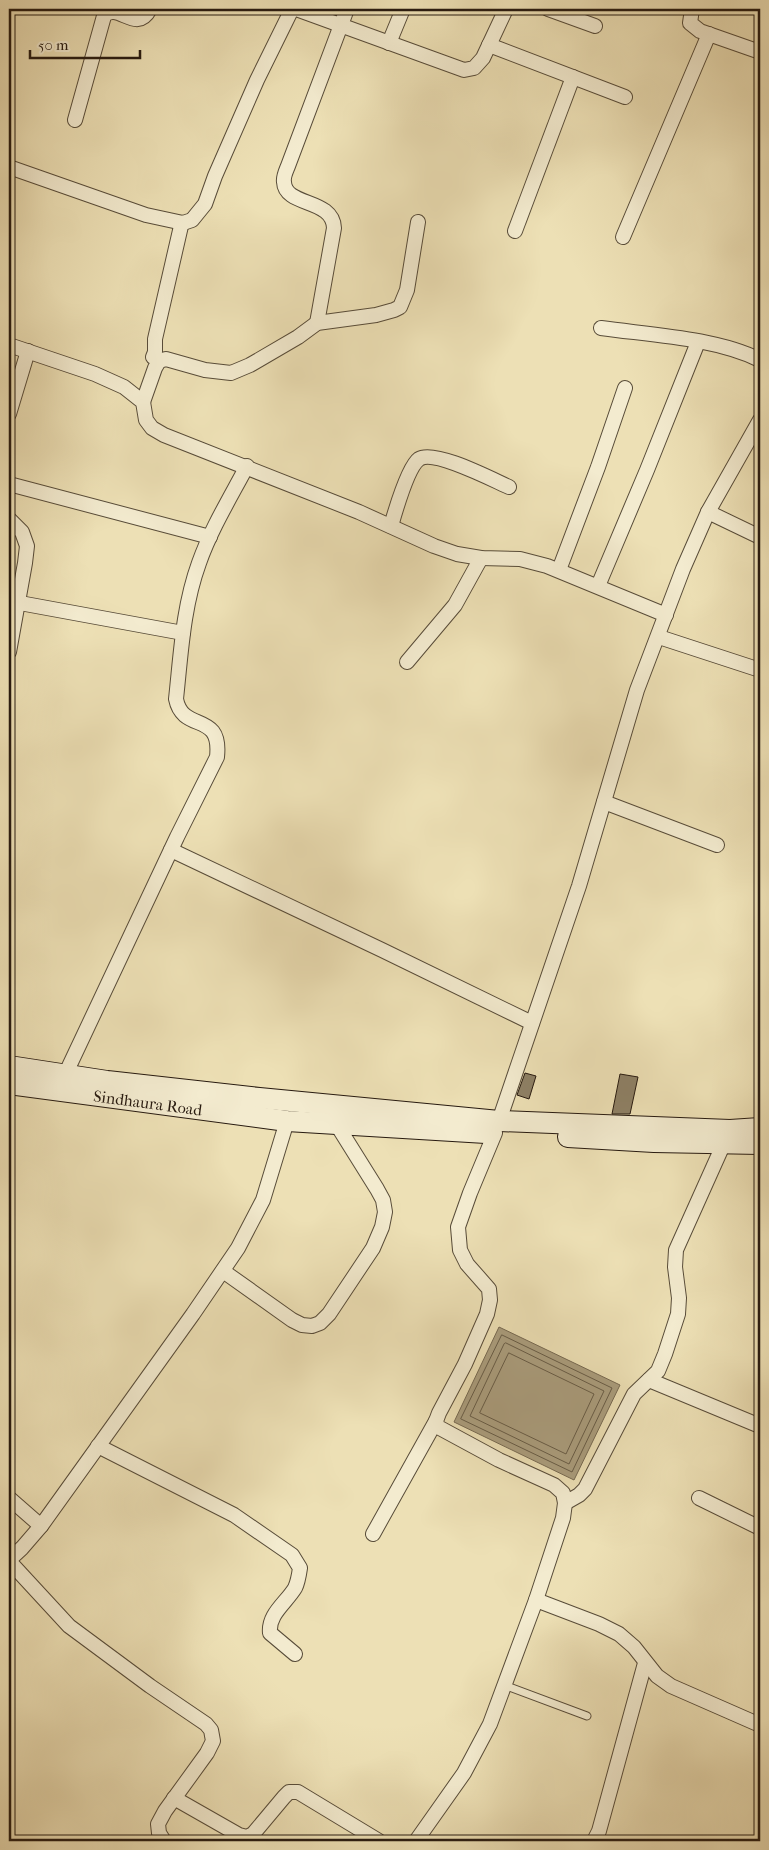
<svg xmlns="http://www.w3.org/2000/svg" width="769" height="1850" viewBox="0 0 769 1850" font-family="'IM FELL French Canon',serif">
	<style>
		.water { fill: #aa9d7d; stroke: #766951 }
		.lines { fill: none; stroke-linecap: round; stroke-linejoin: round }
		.shore { stroke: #685c46; stroke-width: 1 }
		.building { fill: #8e8166; stroke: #271a10 }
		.lane-casing { stroke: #584c39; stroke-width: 9 }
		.street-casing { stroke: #584c39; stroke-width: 16 }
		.secondary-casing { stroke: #271a10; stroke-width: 22 }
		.lane { stroke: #f3ebcf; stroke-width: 7 }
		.street { stroke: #f3ebcf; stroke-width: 14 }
		.secondary { stroke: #f3ebcf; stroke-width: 20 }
		.labels { text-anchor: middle; stroke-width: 5; stroke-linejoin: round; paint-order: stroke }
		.street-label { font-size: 16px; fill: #271a10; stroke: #f3ebcf }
	</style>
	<rect width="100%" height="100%" fill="#ede0b5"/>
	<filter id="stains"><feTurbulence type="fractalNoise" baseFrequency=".004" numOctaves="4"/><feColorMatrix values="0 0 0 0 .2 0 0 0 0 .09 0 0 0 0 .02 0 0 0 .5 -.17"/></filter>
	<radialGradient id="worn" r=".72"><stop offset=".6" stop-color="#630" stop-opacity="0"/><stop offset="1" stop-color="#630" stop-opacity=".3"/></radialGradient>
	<path class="water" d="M499,1327L620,1385L574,1480L454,1422Z"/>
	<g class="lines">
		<g class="shore">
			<path d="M502,1335L612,1388L572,1472L461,1419Z"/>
			<path d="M506,1343L604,1391L569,1464L470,1416L504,1344Z"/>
			<path d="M509,1353L594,1394L566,1454L480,1413Z"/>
		</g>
	</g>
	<g class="building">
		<path d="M525,1073L536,1076L529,1099L517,1095Z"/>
		<path d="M620,1074L638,1077L630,1114H612Z"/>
	</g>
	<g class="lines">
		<g class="lane-casing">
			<path id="lane" d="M504,1685L587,1716"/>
		</g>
		<g class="street-casing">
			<g id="street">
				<path d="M296,9L464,70L474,68L483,58L506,9"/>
				<path d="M548,9L595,26"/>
				<path d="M692,9L690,23L700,31L760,52"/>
				<path d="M389,43L403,9"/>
				<path d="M489,45L625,97"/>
				<path d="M75,120L104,16C118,1 136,35 150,9"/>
				<path d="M9,167L146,215L183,223L192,220L205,204L215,176L257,80L292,9"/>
				<path d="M515,231L573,77"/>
				<path d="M623,237L709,34"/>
				<path d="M317,323L334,228C333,198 285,207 284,182C283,177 286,171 288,166L347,9"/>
				<path d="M601,328C651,335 716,338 760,360"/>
				<path d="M9,345L95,374L124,387L143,402L146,420L152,428L164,435L359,512L434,546L457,554L481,558L520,559L547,566L666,615"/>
				<path d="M153,357L155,352V339L181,226L183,223"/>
				<path d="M143,402L155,368L159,361L166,359L205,370L231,373L250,365L298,337L317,323L376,315L394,310L400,307L407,290L418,222"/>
				<path d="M9,414L28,351"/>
				<path d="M9,484L210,537"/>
				<path d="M708,512L760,537"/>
				<path d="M9,519L22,532L27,546L25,563L9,652"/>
				<path d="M391,526C395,512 408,467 419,459C434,449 493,480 509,487"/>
				<path d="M559,570L598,467L625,388"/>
				<path d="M598,586L647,470L698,342"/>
				<path d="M9,601L183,633"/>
				<path d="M659,637L760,670"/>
				<path d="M407,662L455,605L481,558"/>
				<path d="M604,802L717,845"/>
				<path d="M171,850L382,950L532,1023"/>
				<path d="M65,1075L177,837L217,757C222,710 183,734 176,699C181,653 183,607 199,563C211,529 230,498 247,466"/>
				<path d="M499,1121L579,886L637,690L683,569L708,512L760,420"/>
				<path d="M223,1271L292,1320L302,1325L312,1326L320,1323L329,1314L373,1248L382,1227L385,1212L383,1200L377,1189L337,1125"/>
				<path d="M649,1380L760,1426"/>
				<path d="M98,1446L234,1515L292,1555L300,1568C299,1575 298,1582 295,1588C286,1603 268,1614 270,1633L295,1654"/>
				<path d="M9,1498L41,1526"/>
				<path d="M699,1498L760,1528"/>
				<path d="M565,1503L579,1495L585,1489L634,1394L658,1371L665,1354L678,1314L679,1298L675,1267L676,1250L724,1143"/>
				<path d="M373,1534L436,1421"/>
				<path d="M9,1560L22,1548L41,1526L193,1314L238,1248L263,1200L287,1121"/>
				<path d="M9,1561L69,1626L150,1686L206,1724L211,1730L213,1741L207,1753L165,1811L158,1824L159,1833L164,1841"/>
				<path d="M536,1600L599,1624L619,1634L634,1647L657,1676L671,1686L760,1725"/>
				<path d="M174,1798L239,1835L247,1837L253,1834L284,1797L289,1792H298L379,1841"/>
				<path d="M416,1841L464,1773L490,1724L536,1600L563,1518L565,1503L563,1493L554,1485L499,1460L438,1427L436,1421L439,1413L465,1364L487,1314L490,1300L489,1289L467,1264L460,1250L458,1227L470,1193L495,1133"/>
				<path d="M594,1841L599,1831L645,1663"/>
			</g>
		</g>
		<g class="secondary-casing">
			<g id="secondary">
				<path d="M9,1066L107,1081L259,1098L499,1121L730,1130L760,1128"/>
				<path id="s1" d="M9,1084L287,1121L486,1133"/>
				<path d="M568,1137L654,1142L760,1144"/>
			</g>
		</g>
		<use href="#lane" class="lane"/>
		<use href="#street" class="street"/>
		<use href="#secondary" class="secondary"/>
	</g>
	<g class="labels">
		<g class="street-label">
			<text dy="6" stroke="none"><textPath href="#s1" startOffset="140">Sindhaura Road</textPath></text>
		</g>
	</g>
	<rect width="769" height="1850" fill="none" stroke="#ede0b5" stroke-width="30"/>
	<rect x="10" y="10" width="749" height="1830" fill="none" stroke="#271a10" stroke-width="2.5"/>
	<rect x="15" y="15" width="739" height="1820" fill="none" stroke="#271a10"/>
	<path d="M30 50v8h110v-8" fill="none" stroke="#271a10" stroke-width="2.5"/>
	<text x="38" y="50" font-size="15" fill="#271a10" stroke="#f3ebcf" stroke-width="4" paint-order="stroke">50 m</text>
	<rect width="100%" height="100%" filter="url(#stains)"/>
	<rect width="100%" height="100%" fill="url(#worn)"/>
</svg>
